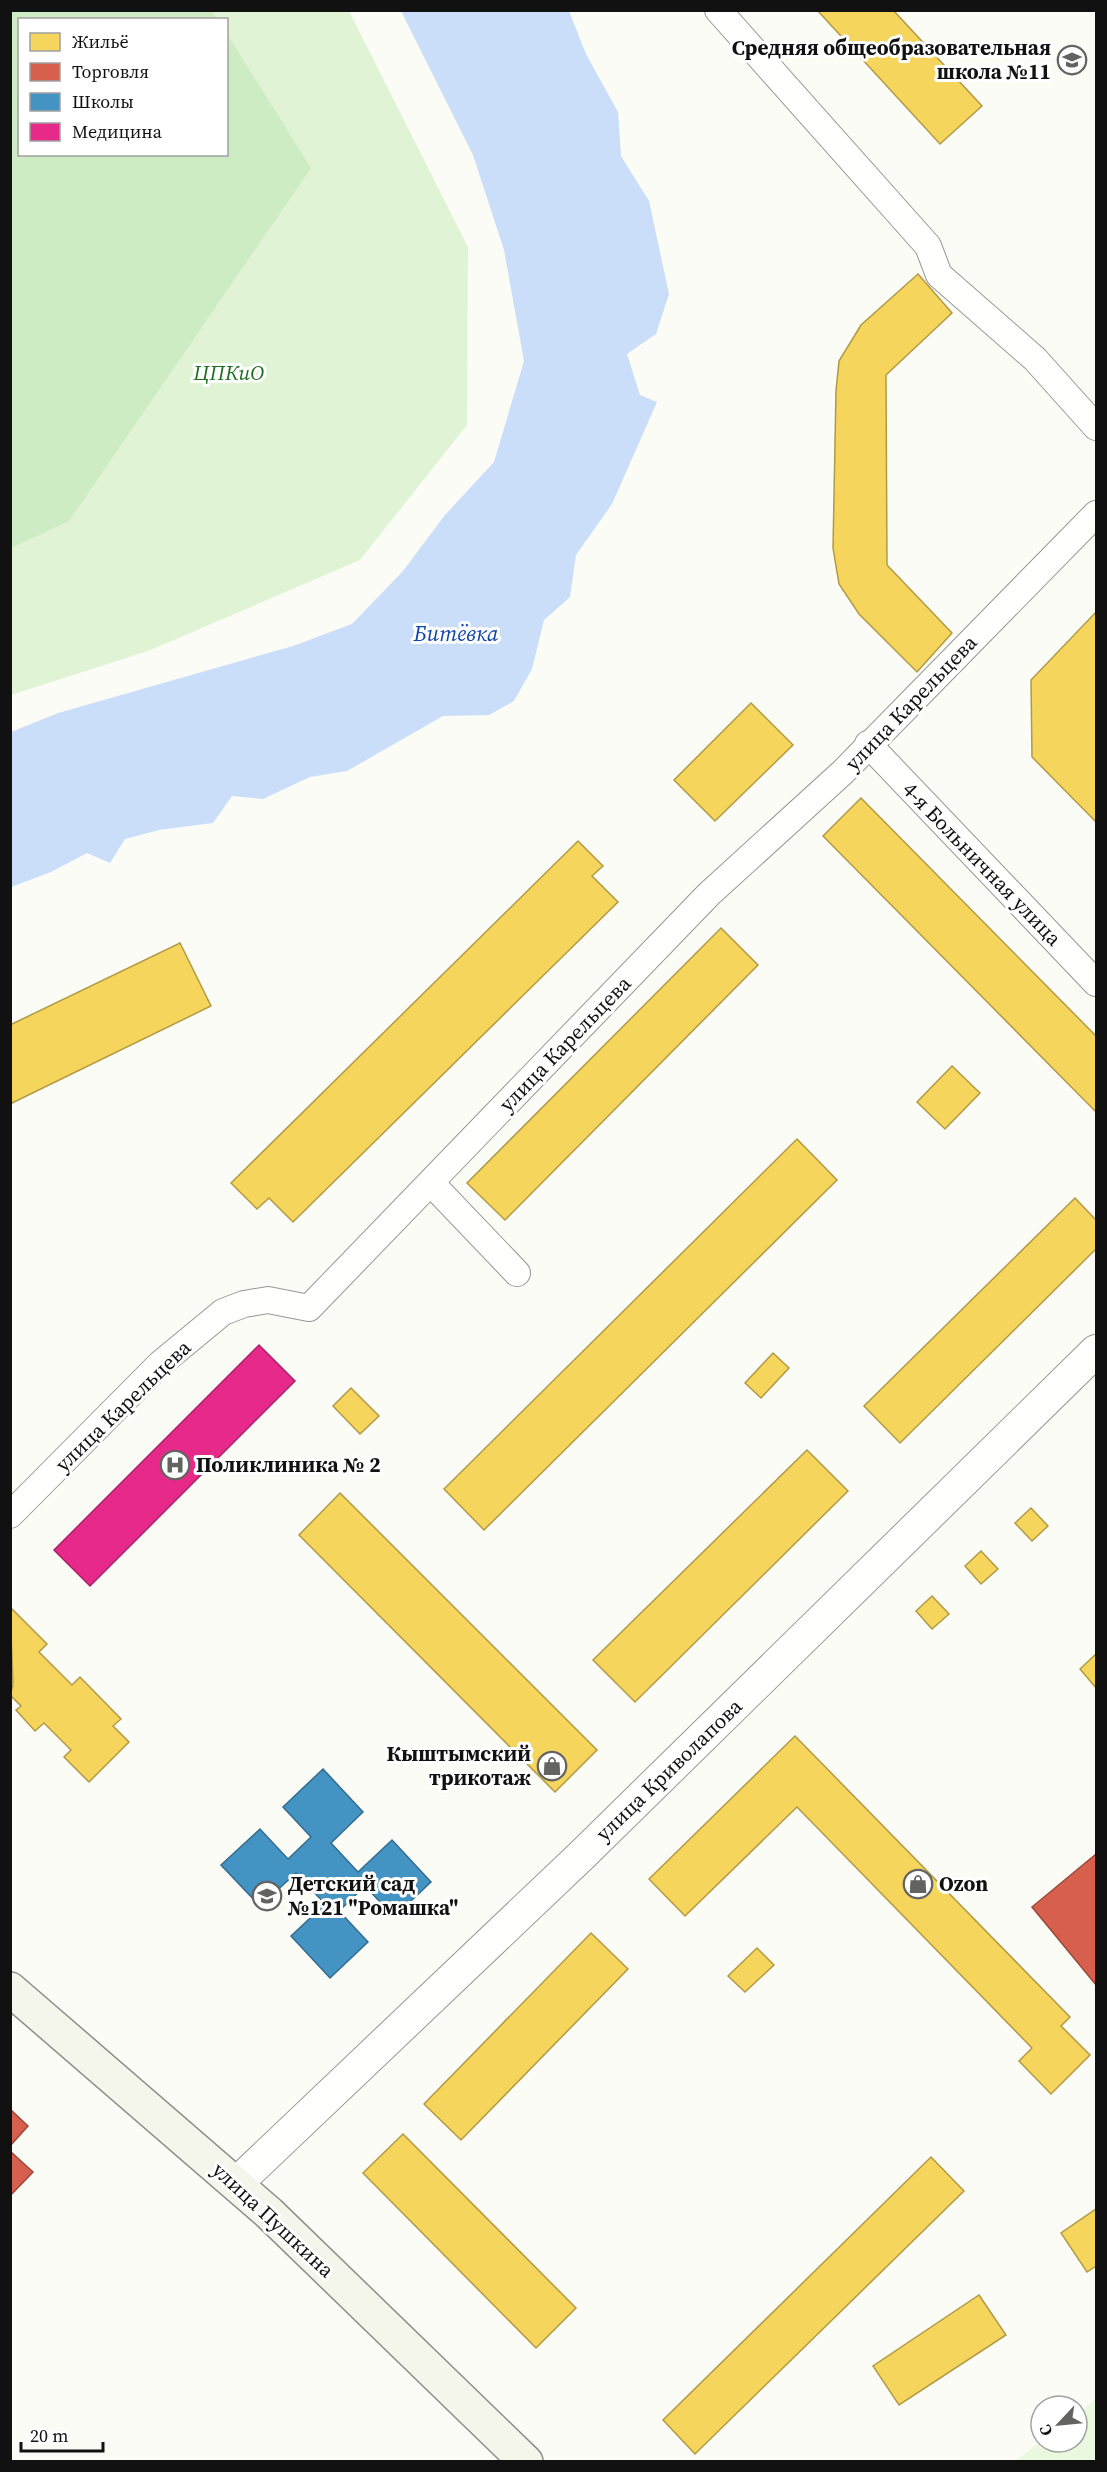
<svg xmlns="http://www.w3.org/2000/svg" width="1107" height="2472" viewBox="0 0 1107 2472" font-family="'Source Serif 4',serif">
	<style>
		.green { fill: #e0f4d5; fill-rule: evenodd }
		.forest { fill: #ceecc3 }
		.pitch { fill: #ebf8e0 }
		.water { fill: #cadef9 }
		.homes { fill: #f6d55c; stroke: #b19a46; stroke-width: 1.5 }
		.shops { fill: #d6604d; stroke: #9b483b; stroke-width: 1.5 }
		.schools { fill: #4393c3; stroke: #346c8e; stroke-width: 1.5 }
		.health { fill: #e7298a; stroke: #a72266; stroke-width: 1.5 }
		.lines { fill: none; stroke-linecap: round; stroke-linejoin: round }
		.minor-casing { stroke: #979795; stroke-width: 28 }
		.tertiary-casing { stroke: #979795; stroke-width: 34 }
		.secondary-casing { stroke: #8d8d8b; stroke-width: 36 }
		.minor { stroke: #fffffe; stroke-width: 26 }
		.tertiary { stroke: #fffffe; stroke-width: 32 }
		.secondary { stroke: #f4f6eb; stroke-width: 33 }
		.labels { text-anchor: middle; stroke-width: 6; stroke-linejoin: round; paint-order: stroke }
		.poi-label { font-size: 21px; font-weight: bold; fill: #111; stroke: #fff; text-anchor: start }
		.park-label { font-size: 21px; font-style: italic; fill: #1b6e1d; stroke: #fff }
		.street-label { font-size: 21px; fill: #111; stroke: #fff }
		.water-label { font-size: 22px; font-style: italic; fill: #1044ad; stroke: #fff }
	</style>
	<rect width="100%" height="100%" fill="#fcfcf7"/>
	<path class="green" d="M11,11H349L468,247L467,425L360,560L148,651L11,695ZM20,20H226V154H20Z"/>
	<path class="forest" d="M212,11L217,19L20,20V154H226L227,34L311,168L69,521L11,548V11Z"/>
	<path class="pitch" d="M1096,2399V2461H1015L1041,2441L1077,2442V2414Z"/>
	<path class="water" d="M401,11H569L586,54L618,112L621,156L649,201L669,294L656,334L627,354L640,395L657,402L612,504L576,555L570,597L544,620L532,669L514,701L489,715L443,716L347,771L310,777L263,799L232,796L213,823L159,830L125,839L110,863L87,853L51,872L11,887V732L58,713L293,646L352,624L403,571L445,515L494,462L524,361L504,250L473,155Z"/>
	<g class="homes">
		<path d="M817,10H893L982,106L940,144Z"/>
		<path d="M918,274L952,313L886,375L887,565L952,633L917,672L859,614L839,584L833,548L836,391L839,361L861,325Z"/>
		<path d="M1096,612V822L1032,757L1031,680Z"/>
		<path d="M751,703L793,745L715,821L674,780Z"/>
		<path d="M861,798L1096,1036V1112L823,836Z"/>
		<path d="M578,841L603,866L592,876L618,902L293,1222L269,1198L257,1209L231,1183Z"/>
		<path d="M721,928L758,965L505,1220L467,1183Z"/>
		<path d="M180,943L211,1006L10,1104V1025Z"/>
		<path d="M952,1066L980,1093L945,1129L917,1102Z"/>
		<path d="M797,1139L837,1180L484,1530L444,1489Z"/>
		<path d="M1075,1198L1096,1220V1249L900,1443L864,1406Z"/>
		<path d="M773,1353L789,1368L761,1398L745,1383Z"/>
		<path d="M351,1388L379,1416L360,1434L333,1406Z"/>
		<path d="M807,1450L848,1491L635,1702L593,1660Z"/>
		<path d="M340,1493L597,1750L555,1792L299,1535Z"/>
		<path d="M1031,1508L1048,1526L1032,1541L1015,1523Z"/>
		<path d="M981,1551L998,1569L981,1584L965,1566Z"/>
		<path d="M932,1596L949,1614L932,1629L916,1611Z"/>
		<path d="M10,1607L47,1644L39,1652L72,1685L80,1677L121,1719L113,1726L129,1742L89,1782L64,1757L71,1750L44,1723L35,1731L16,1710L21,1706L10,1695L13,1685Z"/>
		<path d="M1096,1654V1688L1080,1669Z"/>
		<path d="M795,1736L1070,2017L1061,2026L1090,2055L1051,2094L1019,2061L1032,2048L797,1807L685,1916L649,1879Z"/>
		<path d="M591,1933L628,1969L461,2140L424,2104Z"/>
		<path d="M757,1948L774,1965L745,1992L728,1976Z"/>
		<path d="M403,2134L576,2308L536,2348L363,2173Z"/>
		<path d="M931,2157L964,2191L695,2454L663,2420Z"/>
		<path d="M1096,2209V2266L1087,2272L1061,2233Z"/>
		<path d="M979,2295L1006,2335L899,2405L873,2366Z"/>
	</g>
	<g class="shops">
		<path d="M1096,1854V1985L1032,1907Z"/>
		<path d="M10,2109L28,2126L10,2146Z"/>
		<path d="M10,2151L33,2172L10,2196Z"/>
	</g>
	<path class="schools" d="M323,1769L363,1812L331,1843L358,1872L392,1840L431,1882L394,1917L365,1886L339,1911L368,1942L330,1978L291,1936L325,1904L296,1873L260,1906L221,1865L260,1829L288,1859L311,1837L283,1807Z"/>
	<path class="health" d="M259,1345L295,1381L90,1586L54,1550Z"/>
	<g class="lines">
		<g class="minor-casing">
			<g id="minor">
				<path d="M718,10L928,246L939,275L1035,359L1096,427"/>
				<path d="M868,744L1096,983"/>
				<path d="M431,1183L517,1273"/>
				<path d="M10,1515L160,1364L223,1312L244,1304L268,1300L309,1308L709,894L843,772L1096,514"/>
			</g>
		</g>
		<g class="tertiary-casing">
			<path id="tertiary" d="M236,2184L581,1856L1096,1351"/>
		</g>
		<g class="secondary-casing">
			<path id="secondary" d="M10,1989L269,2213L526,2462"/>
		</g>
		<use href="#minor" class="minor"/>
		<use href="#tertiary" class="tertiary"/>
		<use href="#secondary" class="secondary"/>
	</g>
	<defs>
		<g id="school-ring" transform="scale(1.5)"><circle r="9.5" fill="#fff" stroke="#636362" stroke-width="1.5"/><path d="M0-5L7-2L0 1L-7-2ZM-4 1L0 2.5L4 1V4Q0 6-4 4Z" fill="#636362"/></g>
		<g id="hospital-ring" transform="scale(1.5)"><circle r="9.5" fill="#fff" stroke="#636362" stroke-width="1.5"/><path d="M-5-5h3v3.5h4V-5h3V5h-3V1.5h-4V5h-3Z" fill="#636362"/></g>
		<g id="shop-ring" transform="scale(1.5)"><circle r="9.5" fill="#fff" stroke="#636362" stroke-width="1.5"/><path d="M-5-2.5h2.3a2.7 3.5 0 0 1 5.4 0H5L5.5 6h-11ZM-1.5-2.5h3a1.5 2.3 0 0 0-3 0Z" fill="#636362"/></g>
	</defs>
	<g fill-rule="evenodd">
		<use href="#school-ring" x="1072" y="60"/>
		<use href="#hospital-ring" x="175" y="1465"/>
		<use href="#shop-ring" x="552" y="1766"/>
		<use href="#shop-ring" x="918" y="1884"/>
		<use href="#school-ring" x="267" y="1896"/>
	</g>
	<g class="labels">
		<g class="poi-label">
			<text x="1051" y="55" text-anchor="end">Средняя общеобразовательная<tspan x="1051" dy="24">школа №11</tspan></text>
			<text x="196" y="1472">Поликлиника № 2</text>
			<text x="531" y="1761" text-anchor="end">Кыштымский<tspan x="531" dy="24">трикотаж</tspan></text>
			<text x="288" y="1891">Детский сад<tspan x="288" dy="24">№121 "Ромашка"</tspan></text>
			<text x="939" y="1891">Ozon</text>
		</g>
		<g class="park-label">
			<text x="229" y="380">ЦПКиО</text>
		</g>
		<g class="street-label">
			<text transform="translate(911 703) rotate(-46)" y="7">улица Карельцева</text>
			<text transform="translate(982 864) rotate(46)" y="7">4-я Больничная улица</text>
			<text transform="translate(565 1044) rotate(-46)" y="7">улица Карельцева</text>
			<text transform="translate(123 1406) rotate(-44)" y="7">улица Карельцева</text>
			<text transform="translate(669 1770) rotate(-44)" y="7">улица Криволапова</text>
			<text transform="translate(273 2220) rotate(43)" y="7">улица Пушкина</text>
		</g>
		<g class="water-label">
			<text x="456" y="641">Битёвка</text>
		</g>
	</g>
	<rect width="1107" height="2472" fill="none" stroke="#111111" stroke-width="24"/>
	<rect x="18" y="18" width="210" height="138" fill="#ffffff" stroke="#a0a0a0" stroke-width="1.5"/>
	<rect x="30" y="33" width="30" height="18" fill="#f6d55c" stroke="#a0a0a0" stroke-width="1.5"/>
	<text x="72" y="48" font-size="18" fill="#111111">Жильё</text>
	<rect x="30" y="63" width="30" height="18" fill="#d6604d" stroke="#a0a0a0" stroke-width="1.5"/>
	<text x="72" y="78" font-size="18" fill="#111111">Торговля</text>
	<rect x="30" y="93" width="30" height="18" fill="#4393c3" stroke="#a0a0a0" stroke-width="1.5"/>
	<text x="72" y="108" font-size="18" fill="#111111">Школы</text>
	<rect x="30" y="123" width="30" height="18" fill="#e7298a" stroke="#a0a0a0" stroke-width="1.5"/>
	<text x="72" y="138" font-size="18" fill="#111111">Медицина</text>
	<g transform="translate(1059 2424) rotate(244)"><circle r="28" fill="#ffffff" stroke="#a0a0a0" stroke-width="1.5"/>
	<path d="M0-4.5L10 22L0 15L-10 22Z" fill="#636362"/>
	<text y="-9" font-size="16" font-weight="bold" text-anchor="middle" fill="#111111">С</text>
	</g>
	<path d="M21 2442v9h82v-9" fill="none" stroke="#111111" stroke-width="3"/>
	<text x="30" y="2442" font-size="18" fill="#111111" stroke="#ffffff" stroke-width="4.5" paint-order="stroke">20 m</text>
</svg>
